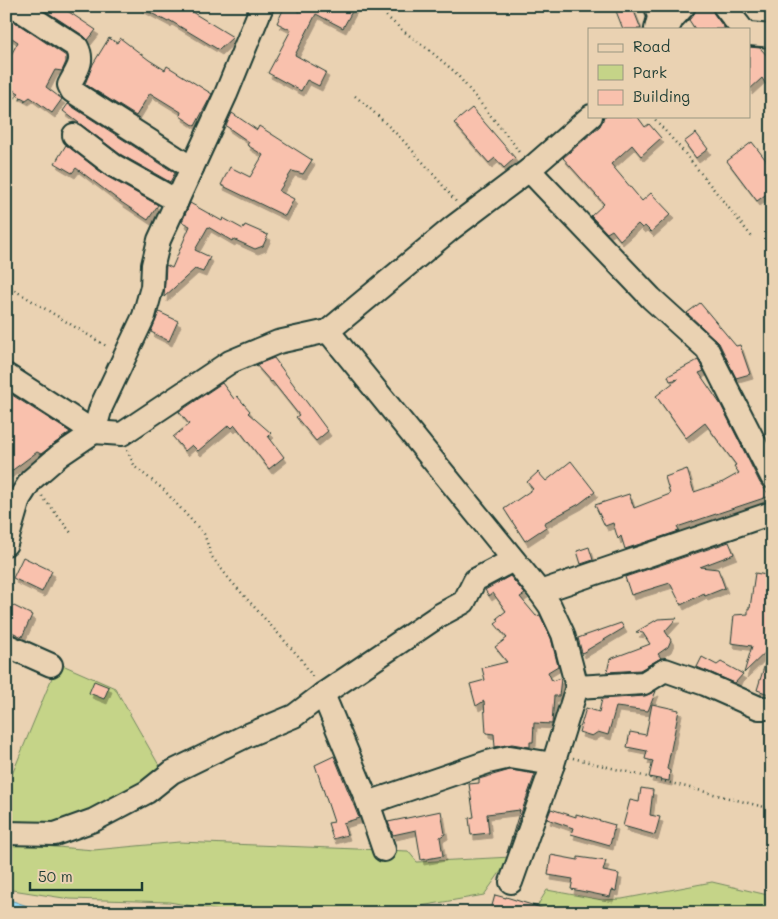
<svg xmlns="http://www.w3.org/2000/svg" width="778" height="919" viewBox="0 0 778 919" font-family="Mali,sans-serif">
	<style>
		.green { fill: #c5d488; stroke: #72885e }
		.water { fill: #96daf8; stroke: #669baa }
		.building { fill: #f9c1ad; stroke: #1f3d34; filter: url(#shadow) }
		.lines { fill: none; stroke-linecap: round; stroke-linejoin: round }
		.minor-casing { stroke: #1f3d34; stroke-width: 26 }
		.path { stroke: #1f3d34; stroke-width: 2.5; stroke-dasharray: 1 4; stroke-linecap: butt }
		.minor { stroke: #ead2b2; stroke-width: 22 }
	</style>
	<defs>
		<filter id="shadow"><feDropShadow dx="3" dy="5" stdDeviation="0" flood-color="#0004"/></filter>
	</defs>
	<rect width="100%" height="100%" fill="#ead2b2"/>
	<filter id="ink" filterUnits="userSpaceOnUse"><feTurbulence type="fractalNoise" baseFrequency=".02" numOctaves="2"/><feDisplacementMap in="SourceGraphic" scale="10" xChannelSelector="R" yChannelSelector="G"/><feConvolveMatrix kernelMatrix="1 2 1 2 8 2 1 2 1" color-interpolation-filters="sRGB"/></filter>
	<g filter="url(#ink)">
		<g class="green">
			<path d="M58,663L115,688L160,767L157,774L92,812L53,825L6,823V789Z"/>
			<path d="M179,842L408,851L417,862L511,857L484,895L415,907L408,913H232L169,902L70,899L6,889V843L94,850Z"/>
			<path d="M712,882L772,896V913H536L539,903L547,890L602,900L622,899Z"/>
		</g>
		<path class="water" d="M6,900H10L48,913H6Z"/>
		<g class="building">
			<path d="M38,6H60L96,30L88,40L84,36Z"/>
			<path d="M138,6H182L233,37L219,50L169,20L168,22Z"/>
			<path d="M285,6H289L300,12L301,6H355L343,28L316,14L295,55L326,72L319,86L307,80L301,91L268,73L291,30L277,23Z"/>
			<path d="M614,6H632L641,29H623Z"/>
			<path d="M697,6H711L714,14L725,29H695L689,20L694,14Z"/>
			<path d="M6,16L66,56V62L62,71L55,70L46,87L62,99L52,113L30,97L26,100L17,95L19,93L6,86V64L18,42L6,34Z"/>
			<path d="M109,38L117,43L120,38L149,60L165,70L167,66L212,94L195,126L180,116L181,112L150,93L136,116L85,84L93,64Z"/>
			<path d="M749,47L760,48L772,61V94L762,78L749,90Z"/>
			<path d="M68,104L175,173L170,182L120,154L79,123L63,111Z"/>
			<path d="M472,108L515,158L504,168L495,158L489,163L454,123Z"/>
			<path d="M232,113L257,130L259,126L312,160L303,174L292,171L279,191L294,199L285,216L221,185L230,167L250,177L263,155L247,145L249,142L226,126Z"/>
			<path d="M604,116H637L645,127L649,124L661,138L641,156L632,145L611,164L642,201L651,193L671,214L651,232L645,226L642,228L638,224L620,240L612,230L607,233L591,216L604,204L563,158L600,126Z"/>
			<path d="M696,133L708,149L696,158L684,142Z"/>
			<path d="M752,142L772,168V190L757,201L727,161Z"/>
			<path d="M66,145L106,176L158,205L148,220L121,202L76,168L72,173L55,163Z"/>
			<path d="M190,203L222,221L223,218L243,229L245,225L268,235L263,246L255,249L233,239L232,241L208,227L195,250L210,257L203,272L195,269L164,297L166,265L172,268L190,226L182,222Z"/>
			<path d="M700,303L736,346L740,345L750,374L736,378L719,343L687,313Z"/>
			<path d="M159,312L178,321L169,341L151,332Z"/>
			<path d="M274,358L328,431L316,441L296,417L299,415L272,381L271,382L256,365Z"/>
			<path d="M698,360L704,371L699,373L721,405L760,483L770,496L677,527L679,531L625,549L621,536L618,539L613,523L605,526L595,505L629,494L634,508L670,494L665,477L687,469L694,492L723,482L739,473L734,466L736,465L705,423L686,438L656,396L678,379L670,381L668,376Z"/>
			<path d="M222,383L234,399L237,396L250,411L248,413L271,433L268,436L284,457L269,469L235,425L232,428L229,425L198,451L192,445L185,451L173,437L189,424L179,412Z"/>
			<path d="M9,393L70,432L41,454L37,452L6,475V398Z"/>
			<path d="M571,461L595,492L579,504L544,523L546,527L525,541L504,509L533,489L527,482L538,472L546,481Z"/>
			<path d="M729,542L734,554L700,567L718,569L725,588L705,596L704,593L681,605L670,583L631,595L625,577Z"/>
			<path d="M589,547L593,560L581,564L577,551Z"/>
			<path d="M23,557L52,571L42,592L13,578Z"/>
			<path d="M755,573L772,576V646L744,673L752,646L731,643L734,615L748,614V608H750Z"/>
			<path d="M510,576L525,594L520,597L536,616L540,615L551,638L558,666L548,672L552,681L561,678L559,696H554L552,724L534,723L533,742H530V747L512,744L495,747L494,734L486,733L484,701L476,706L470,684L485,680L482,668L507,662L495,647L507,638L495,624L499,621L497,618L506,611L493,593L489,596L485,590Z"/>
			<path d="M12,605L32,615L22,637L6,629V618Z"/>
			<path d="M677,618L665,631L671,640L668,647L658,654L661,658L640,670L607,672L610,659L650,644L643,633L636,632L658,619Z"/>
			<path d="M621,623L624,628L582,653L578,638Z"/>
			<path d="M769,651L772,652V695L757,690Z"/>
			<path d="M702,657L717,665L721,662L743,674L735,683L697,667Z"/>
			<path d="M94,681L109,687L104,699L89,693Z"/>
			<path d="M656,691L648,711L616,707L608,735L598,732L592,736L579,732L586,708L599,712L602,699L645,696Z"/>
			<path d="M652,704L679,710L667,769L670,771L669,781L649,777L653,761L645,759L647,751L627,747L630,732L646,735Z"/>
			<path d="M334,756L359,818L343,823L347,835L333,839L328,823L334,822L315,765Z"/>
			<path d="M510,770L535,774L507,853L520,810L487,814L489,833L471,835L469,818L474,817L469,784L479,783V779Z"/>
			<path d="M641,788L653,790L650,815L660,817L655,835L623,826L630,800L639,802Z"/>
			<path d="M551,809L576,817V814L615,825L610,845L571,834L573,828L547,819Z"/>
			<path d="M441,811L445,834L440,837L443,856L421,860L416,830L393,835L388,822Z"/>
			<path d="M551,855L578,860V857L606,861L603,871L619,874L616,891L612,890L610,897L571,889L573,879L548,875Z"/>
			<path d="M495,895L506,898V897L548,910V913H490Z"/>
		</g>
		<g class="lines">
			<g class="minor-casing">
				<g id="minor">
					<path d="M14,6L77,47C85,62 76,71 69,85L72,91L192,168"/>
					<path d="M724,6L742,29"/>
					<path d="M656,29L659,17L656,6"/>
					<path d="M667,29L673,18L684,6"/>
					<path d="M749,34L772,36"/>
					<path d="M74,135L113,165L177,201"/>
					<path d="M529,170L651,298L707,349L772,477"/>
					<path d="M328,331L540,592L550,606L563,634L577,687L553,764L511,882"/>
					<path d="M6,375L94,432L122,434L230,362L278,342L328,331L452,228L529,170L591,116"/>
					<path d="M6,544L19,499L31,480L60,455L94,432L101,407L144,316L152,287L153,265L159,240L226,94L262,6"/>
					<path d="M540,592L772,513"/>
					<path d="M6,645L51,665"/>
					<path d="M577,687L644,683L665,670L705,684L759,708H772"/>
					<path d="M323,694L368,803L384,850"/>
					<path d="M368,803L488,762L510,757L553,764"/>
					<path d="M6,833L55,834L94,820L147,792L172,772L246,736L294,716L323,694L440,615L464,602L475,580L513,560"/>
				</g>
			</g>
			<g class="path">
				<path d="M375,6L402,30L429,50L455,72L513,143L520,154"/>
				<path d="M6,93L29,103"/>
				<path d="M355,96C395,129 425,163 457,203"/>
				<path d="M652,116L683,151L752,237"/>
				<path d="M6,285L108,347"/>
				<path d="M127,450L135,467L163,489L204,534L212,557L230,580L301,659L314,679"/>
				<path d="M42,496L72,534"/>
				<path d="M573,758L772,809"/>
			</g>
			<use href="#minor" class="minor"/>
		</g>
	</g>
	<rect width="778" height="919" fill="none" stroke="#ead2b2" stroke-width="25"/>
	<rect x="12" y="12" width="753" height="894" fill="none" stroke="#1f3d34" stroke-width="2" filter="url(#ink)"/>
	<rect x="588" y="28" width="162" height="90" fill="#ead2b2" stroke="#999680"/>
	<rect x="598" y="44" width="25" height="8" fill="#ead2b2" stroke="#999680"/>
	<text x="633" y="52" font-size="15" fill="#1f3d34">Road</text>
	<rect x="598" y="65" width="25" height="15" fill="#c5d488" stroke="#999680"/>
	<text x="633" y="78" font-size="15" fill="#1f3d34">Park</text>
	<rect x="598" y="90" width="25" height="15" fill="#f9c1ad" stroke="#999680"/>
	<text x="633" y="102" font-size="15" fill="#1f3d34">Building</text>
	<path d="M30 882v8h112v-8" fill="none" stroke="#1f3d34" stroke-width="2.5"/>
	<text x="38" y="882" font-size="15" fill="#1f3d34" stroke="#ead2b2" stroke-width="4" paint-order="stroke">50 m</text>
</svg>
